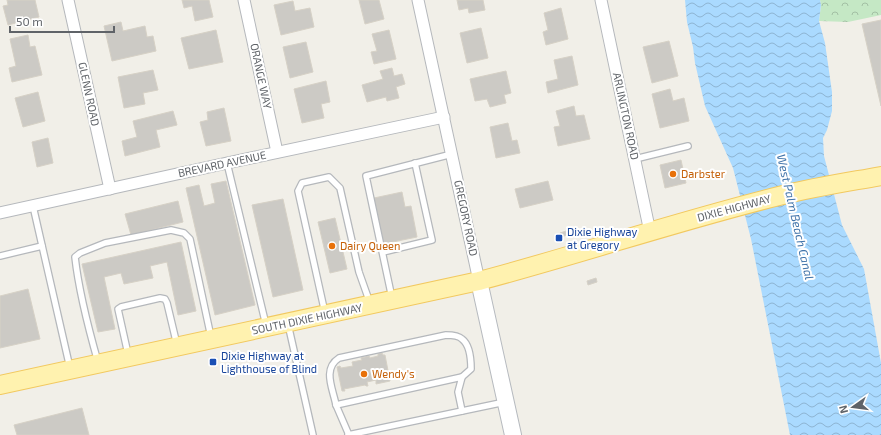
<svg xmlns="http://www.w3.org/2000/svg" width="881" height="435" viewBox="0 0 881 435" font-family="'Exo 2',sans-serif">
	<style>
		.park { fill: url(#park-crowns) }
		.water { fill: url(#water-waves) }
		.building { fill: #cccac5; stroke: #d6d1c6 }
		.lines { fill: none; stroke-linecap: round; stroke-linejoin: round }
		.lane-casing { stroke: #b5b8bc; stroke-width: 8 }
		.street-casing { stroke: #b5b8bc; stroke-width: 13 }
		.secondary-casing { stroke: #b6babf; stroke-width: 18 }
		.primary-casing { stroke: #f2c960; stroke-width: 20 }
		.lane { stroke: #fff; stroke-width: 5.5 }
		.street { stroke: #fff; stroke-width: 11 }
		.secondary { stroke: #fff; stroke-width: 16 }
		.primary { stroke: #fff2af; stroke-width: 18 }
		.food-dot { fill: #e8710a; stroke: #fff; stroke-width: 1.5 }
		.transit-dot { fill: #1a4fb4; stroke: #fff; stroke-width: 1.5 }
		.labels { text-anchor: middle; stroke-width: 4; stroke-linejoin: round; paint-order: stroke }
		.street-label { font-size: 11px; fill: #5f6368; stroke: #fff }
		.food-label { font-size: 11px; fill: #c56008; stroke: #fff; text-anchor: start }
		.transit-label { font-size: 11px; fill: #164399; stroke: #fff; text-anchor: start }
		.water-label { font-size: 12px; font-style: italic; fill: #4174aa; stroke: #fff }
	</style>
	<defs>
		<pattern id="park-crowns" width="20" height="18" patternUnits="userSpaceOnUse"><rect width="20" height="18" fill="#c5e8c5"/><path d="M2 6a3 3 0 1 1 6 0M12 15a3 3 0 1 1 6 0" fill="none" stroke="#a3c0a4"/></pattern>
		<pattern id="water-waves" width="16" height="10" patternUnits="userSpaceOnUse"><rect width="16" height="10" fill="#aadaff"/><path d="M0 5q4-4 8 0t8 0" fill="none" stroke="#8eb4d2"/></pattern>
	</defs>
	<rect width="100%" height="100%" fill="#f1efe8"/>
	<path class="park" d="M820,0H881V15L848,22L819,21L821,5Z"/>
	<path class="water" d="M685,0H820L821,5L819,21L825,43L832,92V111L827,130L823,138L824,156L842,225L864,269L881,363V435H790L751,239L733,168L705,106L695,63L693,47L687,22Z"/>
	<g class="building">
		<path d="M7,0H35L39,17L8,25L3,6L8,5Z"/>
		<path d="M182,0H209L213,17L195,21L192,6L184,8Z"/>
		<path d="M359,0H379L384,19L365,24Z"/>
		<path d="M457,0H483L485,10L469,13L468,8L459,10Z"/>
		<path d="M293,1L295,11L310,8L314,27L281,35L274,5Z"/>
		<path d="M561,8L568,39L546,45L543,32L548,30L544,13Z"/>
		<path d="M881,20V106L862,24Z"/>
		<path d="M121,22L123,31L145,26L147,37L153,36L156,51L112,61L104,26Z"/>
		<path d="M481,28L488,58L467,63L460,33Z"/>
		<path d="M216,30L223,62L189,69L181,38Z"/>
		<path d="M389,30L396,59L374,64L371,52L377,51L372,34Z"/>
		<path d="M28,35L30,47L35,46L42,75L12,82L9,68L16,66L10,39Z"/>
		<path d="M669,41L678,76L652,83L643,47Z"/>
		<path d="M306,42L313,72L290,78L283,47Z"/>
		<path d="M572,56L578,85L548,93L546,82L558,79L554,60Z"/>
		<path d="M392,68L394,76L402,74L405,84L396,87L399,98L387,101L386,97L367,102L362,85L383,79L380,71Z"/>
		<path d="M153,70L158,90L143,93L145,104L124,108L118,77Z"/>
		<path d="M506,71L511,93L504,95L506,103L490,107L487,99L475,101L470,79Z"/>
		<path d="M326,81L330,102L321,104L324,118L302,123L294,89Z"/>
		<path d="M670,89L673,101L684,98L689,121L660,128L652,94Z"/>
		<path d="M38,92L45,121L23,127L15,98Z"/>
		<path d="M574,106L576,116L584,115L590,139L558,146L554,127L560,126L556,111Z"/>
		<path d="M224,108L231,141L206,146L200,122L208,120L207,112Z"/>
		<path d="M173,111L177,125L156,130L160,147L125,156L122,141L137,137L133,121Z"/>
		<path d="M508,123L512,141L517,140L520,153L496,158L490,127Z"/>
		<path d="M48,138L53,163L37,167L32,142Z"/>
		<path d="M681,160L686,183L665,188L660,165Z"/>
		<path d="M226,181L255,305L215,315L186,188L199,185L204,206L215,203L211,184Z"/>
		<path d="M548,181L553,200L520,208L515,189Z"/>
		<path d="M402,192L405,207L411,206L417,237L383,244L374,198Z"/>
		<path d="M283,199L303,290L273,297L252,205Z"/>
		<path d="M178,201L183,222L131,235L125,214Z"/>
		<path d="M335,218L347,269L330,273L318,222Z"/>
		<path d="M569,230L570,234L561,237L560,233Z"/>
		<path d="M181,242L196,311L178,315L167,262L150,266L153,278L124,284L121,273L104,277L115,329L98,332L82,264Z"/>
		<path d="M596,278L597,282L588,285L587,281Z"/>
		<path d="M28,289L40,339L0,348V296Z"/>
		<path d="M382,353L383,355H385L390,381L376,384V380L367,382L368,386H366L365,385L344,389L345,391H342L337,367L340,366L341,368L353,366L352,362L362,360L361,358L369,356L370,358L378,356V354Z"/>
		<path d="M82,408L89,435H17L14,425Z"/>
	</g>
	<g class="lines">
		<g class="lane-casing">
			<g id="lane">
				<path d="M635,159L688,146"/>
				<path d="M227,163L266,325"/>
				<path d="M33,206L70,368"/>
				<path d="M383,252L432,240L415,163"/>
				<path d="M0,256L42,246"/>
				<path d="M392,298L366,176L452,154"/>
				<path d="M325,313L298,191L302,183L329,177L340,188L359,272L370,303"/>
				<path d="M288,324L313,435"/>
				<path d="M128,354L118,309L121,307L160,298L165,299L167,303L177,345"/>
				<path d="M98,362C88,327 79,293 75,257L80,253L105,243L171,230L184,233L190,239L211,337"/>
				<path d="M336,405C333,389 322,369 339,358L446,335C451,335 458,335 462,339C470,345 471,360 471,369L462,377"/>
				<path d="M348,435L505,402"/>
				<path d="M349,435L336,405L462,377L458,392L462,411"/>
			</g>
		</g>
		<g class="street-casing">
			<g id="street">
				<path d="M68,0L110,189"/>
				<path d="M244,0L277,152"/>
				<path d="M418,0L479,281"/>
				<path d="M601,0L650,232"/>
				<path d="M0,213L227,163L444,117"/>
			</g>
		</g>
		<g class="secondary-casing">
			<path id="secondary" d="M479,281L513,435"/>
		</g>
		<g class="primary-casing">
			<path id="primary" d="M0,385L479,281C581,254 681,220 783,195C815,187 848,182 881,176"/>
		</g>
		<use href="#lane" class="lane"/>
		<use href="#street" class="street"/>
		<use href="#secondary" class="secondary"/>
		<use href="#primary" class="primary"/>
	</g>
	<g class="food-dot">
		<circle cx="673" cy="174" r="4"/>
		<circle cx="332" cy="246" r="4"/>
		<circle cx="364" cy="374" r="4"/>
	</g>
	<g class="transit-dot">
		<rect x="555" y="234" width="8" height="8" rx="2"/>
		<rect x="209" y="358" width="8" height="8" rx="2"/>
	</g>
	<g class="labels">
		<g class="street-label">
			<text transform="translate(261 76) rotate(78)" y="4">ORANGE WAY</text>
			<text transform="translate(89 94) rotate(78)" y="4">GLENN ROAD</text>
			<text transform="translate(626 116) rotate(78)" y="4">ARLINGTON ROAD</text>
			<text transform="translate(222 164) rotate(-12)" y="4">BREVARD AVENUE</text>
			<text transform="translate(734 208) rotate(-15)" y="4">DIXIE HIGHWAY</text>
			<text transform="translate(466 218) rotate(78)" y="4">GREGORY ROAD</text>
			<text transform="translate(307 319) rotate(-12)" y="4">SOUTH DIXIE HIGHWAY</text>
		</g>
		<g class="food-label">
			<text x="681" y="178">Darbster</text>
			<text x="340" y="250">Dairy Queen</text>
			<text x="372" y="378">Wendy's</text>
		</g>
		<g class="transit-label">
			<text x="567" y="236">Dixie Highway<tspan x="567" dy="13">at Gregory</tspan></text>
			<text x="221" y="360">Dixie Highway at<tspan x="221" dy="13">Lighthouse of Blind</tspan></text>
		</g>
		<g class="water-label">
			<text transform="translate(795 217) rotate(77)" y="4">West Palm Beach Canal</text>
		</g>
	</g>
	<g transform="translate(853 407) rotate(256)" stroke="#ffffff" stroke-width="3" paint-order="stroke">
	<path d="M0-3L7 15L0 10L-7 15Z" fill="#5f6368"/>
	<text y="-6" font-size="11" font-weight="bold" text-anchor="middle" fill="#5f6368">N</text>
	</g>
	<path d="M10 26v6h104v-6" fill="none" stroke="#5f6368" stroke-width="2"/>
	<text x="16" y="26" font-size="12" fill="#5f6368" stroke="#ffffff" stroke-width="3" paint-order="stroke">50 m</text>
</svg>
